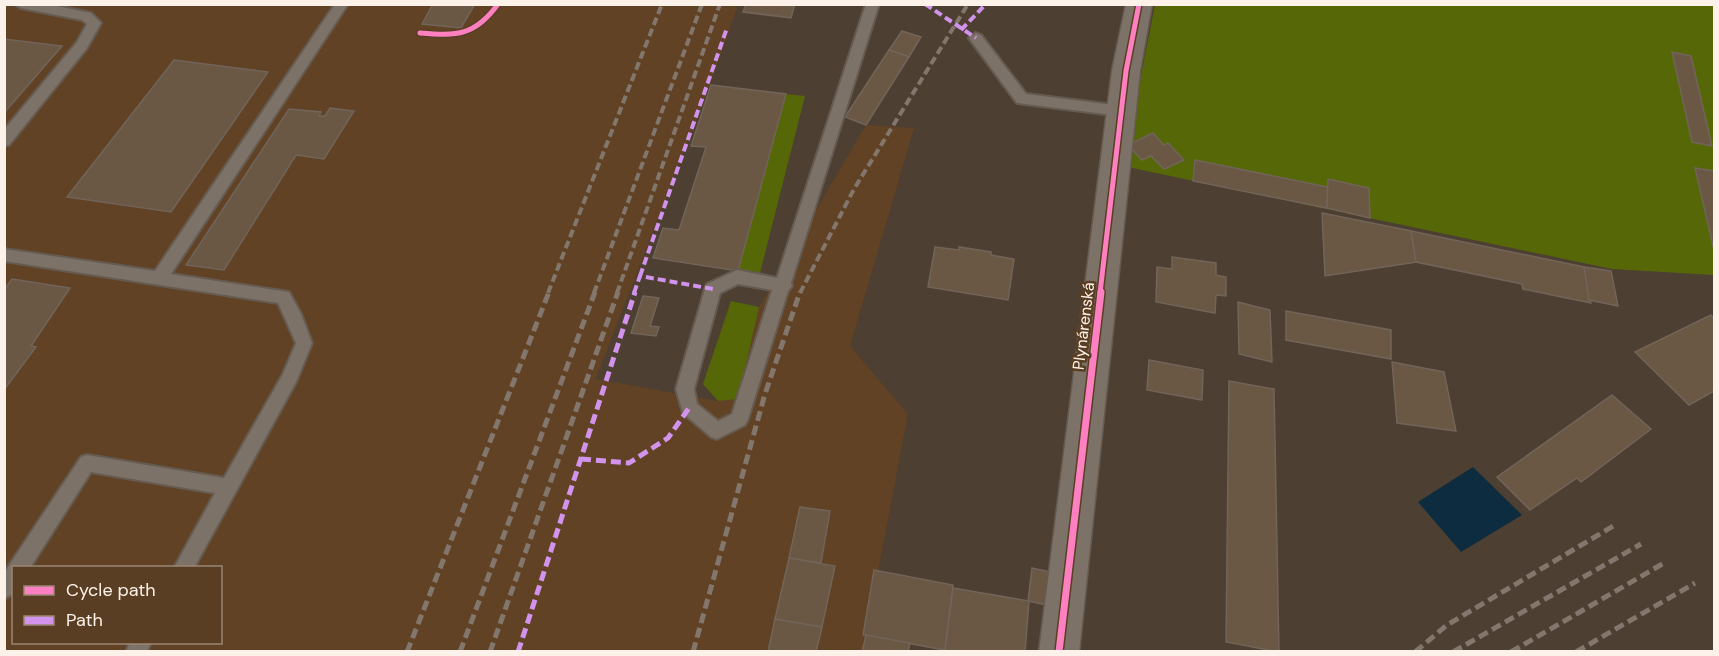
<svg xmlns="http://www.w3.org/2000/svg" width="1719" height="656" viewBox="0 0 1719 656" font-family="'DM Sans',sans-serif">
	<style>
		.built { fill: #614225; fill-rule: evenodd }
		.green { fill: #566707 }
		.water { fill: #0e2c3f }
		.building { fill: #6a5845; stroke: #716459; stroke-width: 1.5 }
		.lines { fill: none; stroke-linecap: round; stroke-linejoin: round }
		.service-casing { stroke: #665b50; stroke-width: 4 }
		.minor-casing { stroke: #665b50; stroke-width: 3 }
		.service { fill: #7d7268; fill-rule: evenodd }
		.minor { fill: #7d7268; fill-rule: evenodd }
		.rail-far1 { stroke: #83776d; stroke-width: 4; stroke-dasharray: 8 4; stroke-linecap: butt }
		.rail { stroke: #83776d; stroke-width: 5; stroke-dasharray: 10 5; stroke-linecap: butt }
		.quiet-far1 { stroke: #d193ec; stroke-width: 4; stroke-dasharray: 8 4; stroke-linecap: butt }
		.quiet { stroke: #d193ec; stroke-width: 5; stroke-dasharray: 10 5; stroke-linecap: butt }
		.cycleway-far1-casing { stroke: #5a3e24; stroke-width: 8 }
		.cycleway-casing { stroke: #5a3e24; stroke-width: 10 }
		.cycleway-far1 { stroke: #ff80c0; stroke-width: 5 }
		.cycleway { stroke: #ff80c0; stroke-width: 7 }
		.labels { text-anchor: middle; stroke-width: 5; stroke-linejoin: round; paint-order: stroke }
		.street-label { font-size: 16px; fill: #fdf2ea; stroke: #5a3e24 }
	</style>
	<rect width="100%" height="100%" fill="#4d3f31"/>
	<path class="built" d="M4,5H738L710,84L596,379L718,401L738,398L759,307L866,125L914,128L850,346L908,414L863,651H5ZM14,568H220V642H14Z"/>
	<g class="green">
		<path d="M1155,5H1714V171L1695,168L1714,250V275L1612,269L1123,166Z"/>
		<path d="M786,94L805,96L760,273L738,271Z"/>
		<path d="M731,301L759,307L738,399L718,401L703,384Z"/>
	</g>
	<path class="water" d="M1473,467L1522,515L1461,552L1418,502Z"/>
	<g class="building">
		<path d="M433,4H475L461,28L422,24Z"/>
		<path d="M746,4H795L791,18L743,12Z"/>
		<path d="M902,31L921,37L909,57L889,50Z"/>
		<path d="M4,39L62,46L4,113Z"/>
		<path d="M889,50L909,57L866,125L845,117Z"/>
		<path d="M1672,52L1691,56L1712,146L1692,142Z"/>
		<path d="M174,60L268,72L171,212L67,197Z"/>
		<path d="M711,85L786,94L738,271L653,258L663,228L679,230L706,147L691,146Z"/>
		<path d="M330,108L354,111L324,159L296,155L224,270L186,265L289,109L321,112L319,116H325Z"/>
		<path d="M1153,133L1164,145L1168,143L1184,160L1164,169L1151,156L1142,160L1128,145Z"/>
		<path d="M1195,160L1328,187L1327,208L1193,181Z"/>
		<path d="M1695,168L1714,171V250Z"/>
		<path d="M1328,179L1369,188L1370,218L1327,208Z"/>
		<path d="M1322,213L1411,231L1416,262L1325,276Z"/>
		<path d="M1411,231L1584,267L1591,303L1523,289L1522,284L1416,262Z"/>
		<path d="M935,247L959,250V247L991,252V255L1014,259L1008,300L928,287Z"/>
		<path d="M1172,257L1216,263V275L1226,277V296L1216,295L1215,313L1156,302L1157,267L1172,269Z"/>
		<path d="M1584,267L1611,271L1618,306L1589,300Z"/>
		<path d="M12,279L70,288L31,346L36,347L4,390V290Z"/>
		<path d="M643,296L659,298L650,326L659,327L656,336L631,333Z"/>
		<path d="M1238,302L1270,310L1272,362L1239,354Z"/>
		<path d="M1286,311L1391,330V359L1286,340Z"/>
		<path d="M1711,315L1714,318V391L1689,405L1635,352Z"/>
		<path d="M1149,360L1203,370L1202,400L1147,390Z"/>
		<path d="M1392,362L1444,372L1456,431L1397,423Z"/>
		<path d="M1229,381L1274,389L1279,652L1226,642Z"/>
		<path d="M1612,395L1651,429L1581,482L1577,478L1530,510L1497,477Z"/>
		<path d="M800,507L830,511L821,563L789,558Z"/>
		<path d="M789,558L835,566L822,627L775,619Z"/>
		<path d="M1032,568L1051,572L1047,605L1028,601Z"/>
		<path d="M874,570L953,585L945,650L863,635Z"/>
		<path d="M953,588L1029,601L1025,652H942L945,650Z"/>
		<path d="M775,619L822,627L816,652H768Z"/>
		<path d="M866,635L910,643L908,652H862Z"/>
	</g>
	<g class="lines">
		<g class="service-casing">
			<g id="service">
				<path d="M15,4H47L86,12L91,13L101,23L87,48L9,145L4,146V130L77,42L87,24L82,20L21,8Z"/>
				<path d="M335,4H348L171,274L289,292L301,314L312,343L296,382L194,568H174L215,493L91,472L30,568H14V593L4,599V573L81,457L87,455L224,478L283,374L296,343L278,303L4,261V249L155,271Z"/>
				<path d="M866,4H879L791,283L792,286L788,291L748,419L745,425L717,439L711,437L683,413L676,389L705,289L707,284L737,270L777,278ZM738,284L772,290L732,414L718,421L697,404L694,389L720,293Z"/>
				<path d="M976,33L981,35L1026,94L1121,106L1128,111L1121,116L1017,103L969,38Z"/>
				<path d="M130,642H151L147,652H126Z"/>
			</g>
		</g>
		<g class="minor-casing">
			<path id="minor" d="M1126,4H1152L1140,71L1079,652H1039L1112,71Z"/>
		</g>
		<use href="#service" class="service"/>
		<use href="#minor" class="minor"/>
		<g class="rail-far1">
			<path d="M548,293L662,4"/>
			<path d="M594,293L702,4"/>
			<path d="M617,293L720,4"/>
			<path d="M800,293L854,189L968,4"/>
		</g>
		<g class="rail">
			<path d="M407,652L549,292"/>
			<path d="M460,652L595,292"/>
			<path d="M490,652L618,292"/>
			<path d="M693,652L765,394L800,292"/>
			<path d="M1415,652L1447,625L1615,525"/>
			<path d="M1453,652L1641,544"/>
			<path d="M1511,652L1664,563"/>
			<path d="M1576,652L1695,583"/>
		</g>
		<g class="quiet-far1">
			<path d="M925,4L976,38"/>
			<path d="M961,30L986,4"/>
			<path d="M640,276L727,28"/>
			<path d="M634,293L640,276L713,289"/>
		</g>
		<g class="quiet">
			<path d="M581,459L629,463L668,438L689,408"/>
			<path d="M518,652L635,292"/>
		</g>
		<g class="cycleway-far1-casing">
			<g id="cycleway-far1">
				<path d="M420,33C457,36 475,36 498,4"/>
				<path d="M1100,293L1126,71L1139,4"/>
			</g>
		</g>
		<g class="cycleway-casing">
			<path id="cycleway" d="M1059,652L1101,292"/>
		</g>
		<use href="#cycleway-far1" class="cycleway-far1"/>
		<use href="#cycleway" class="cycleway"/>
	</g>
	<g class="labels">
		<g class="street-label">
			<text transform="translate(1083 326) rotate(-83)" y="6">Plynárenská</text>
		</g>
	</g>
	<rect width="1719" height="656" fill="none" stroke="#fdf2ea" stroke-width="12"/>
	<rect x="12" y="566" width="210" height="78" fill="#5a3e24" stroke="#9b8673" stroke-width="1.5"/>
	<rect x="24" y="586" width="30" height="9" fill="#ff80c0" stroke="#9b8673" stroke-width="1.5"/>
	<text x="66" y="596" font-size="18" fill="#fdf2ea">Cycle path</text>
	<rect x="24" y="616" width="30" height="9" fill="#d193ec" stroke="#9b8673" stroke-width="1.5"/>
	<text x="66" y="626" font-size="18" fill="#fdf2ea">Path</text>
</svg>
